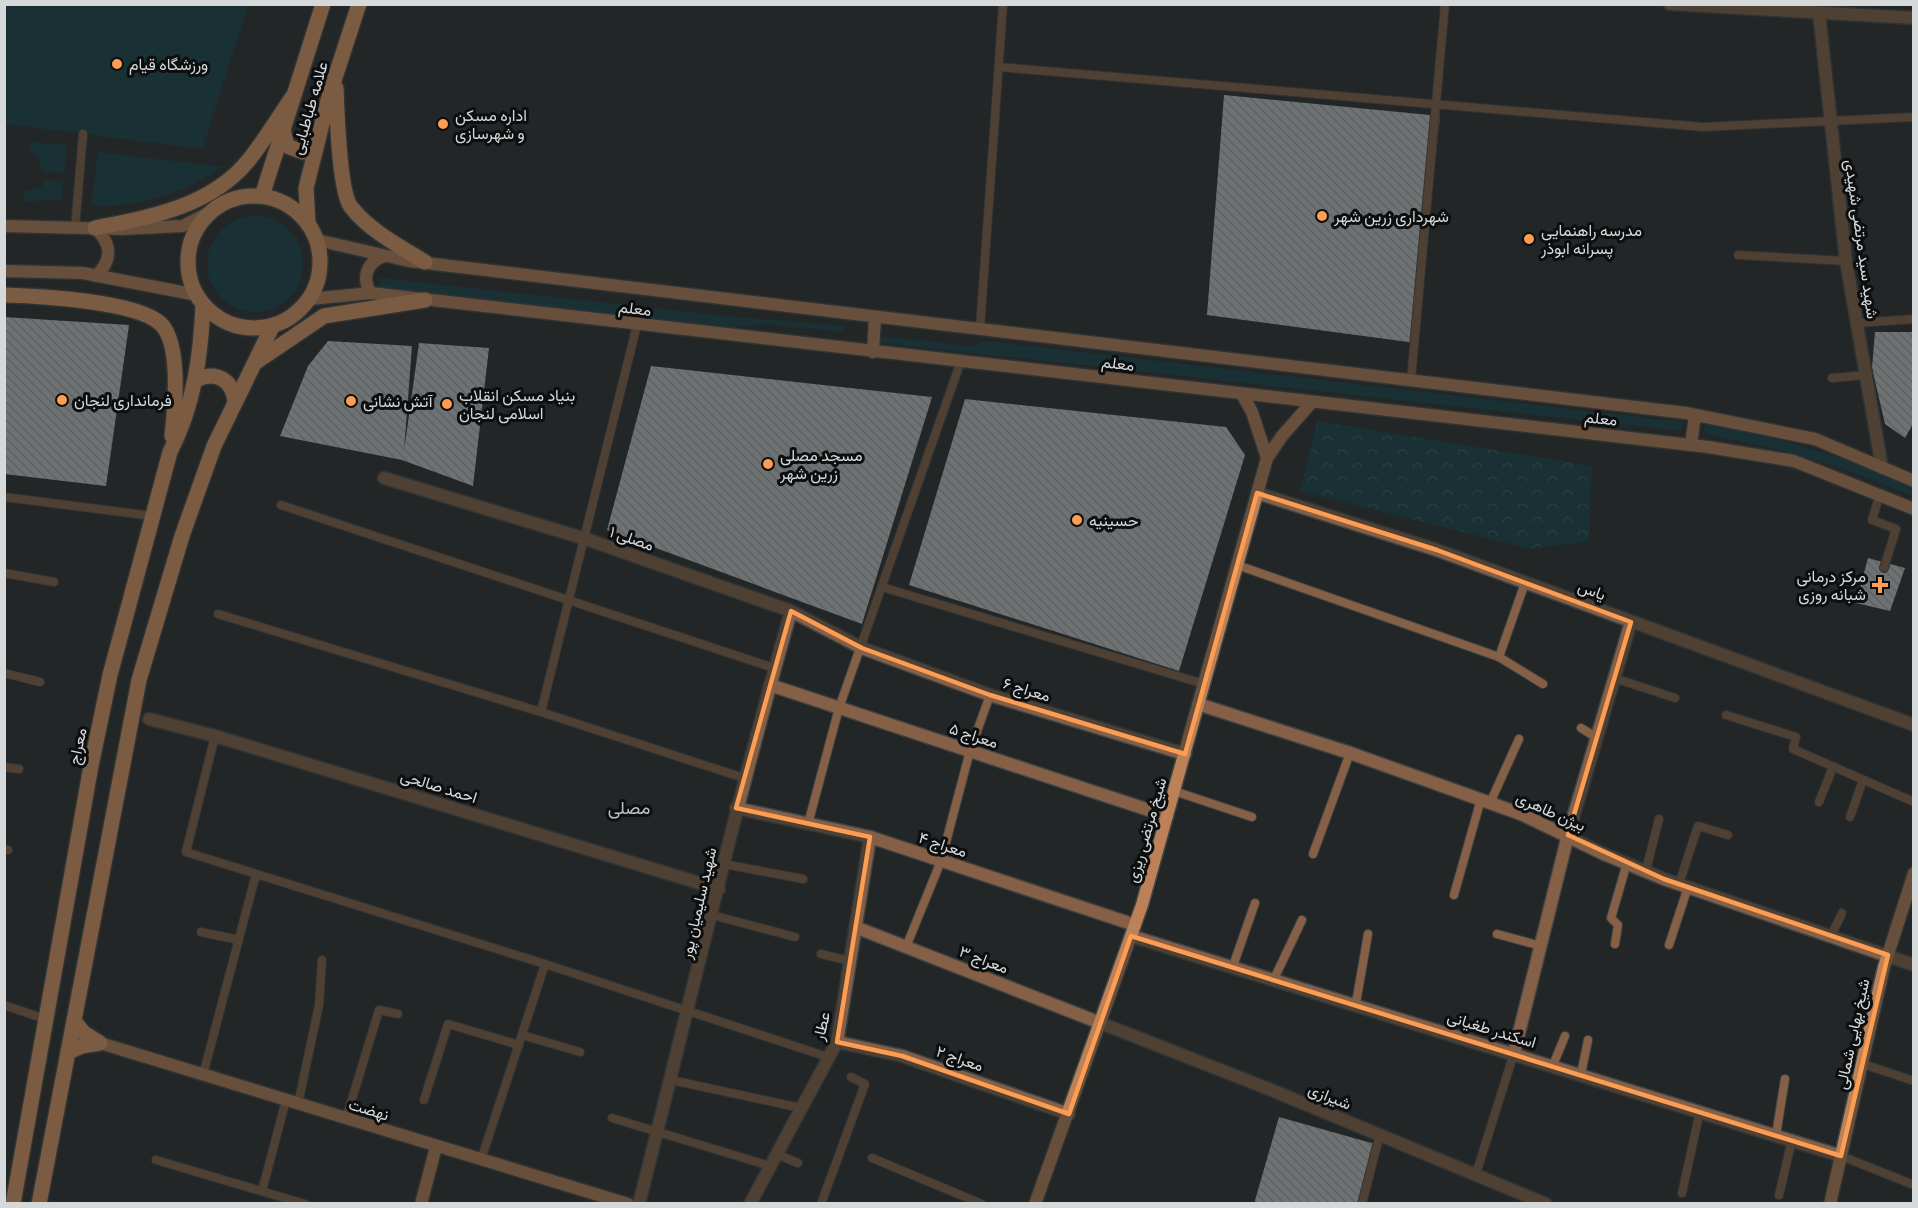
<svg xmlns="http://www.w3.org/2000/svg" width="1918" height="1208" viewBox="0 0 1918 1208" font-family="'PT Sans Narrow',Vazirmatn,sans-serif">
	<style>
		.grass { fill: #0f3d48 }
		.park { fill: url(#park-crowns) }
		.building { fill: url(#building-back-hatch) }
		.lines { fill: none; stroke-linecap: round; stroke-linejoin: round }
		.lane-casing { stroke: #3f4344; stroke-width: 10 }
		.street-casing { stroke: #3f4344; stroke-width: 15 }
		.secondary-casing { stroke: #3f4344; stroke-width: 15 }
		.primary-casing { stroke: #3f4344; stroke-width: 18 }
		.lane { stroke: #856046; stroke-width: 8 }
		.street { stroke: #856046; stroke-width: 12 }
		.secondary { stroke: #bc8157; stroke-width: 12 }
		.primary { stroke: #e79b63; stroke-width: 15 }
		.marked { fill: none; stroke: #fc9d53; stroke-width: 4.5; stroke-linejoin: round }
		.poi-dot { fill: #fc9d53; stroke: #0d0e0f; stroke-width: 2 }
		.labels { text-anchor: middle; stroke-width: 6; stroke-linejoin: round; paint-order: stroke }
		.poi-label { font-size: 16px; fill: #d6d9da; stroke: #0d0e0f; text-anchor: start }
		.street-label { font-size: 16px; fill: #d6d9da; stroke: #0d0e0f }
		.neighbourhood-label { font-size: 18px; fill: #bcc1c2; stroke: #0d0e0f }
	</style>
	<defs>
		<pattern id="park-crowns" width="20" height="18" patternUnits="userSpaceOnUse" patternTransform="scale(1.5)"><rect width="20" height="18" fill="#0f3d48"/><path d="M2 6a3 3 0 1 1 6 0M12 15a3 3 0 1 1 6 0" fill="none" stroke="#315862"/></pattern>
		<pattern id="building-back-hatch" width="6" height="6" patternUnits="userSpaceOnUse" patternTransform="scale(1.5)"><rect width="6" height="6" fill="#c9cfd0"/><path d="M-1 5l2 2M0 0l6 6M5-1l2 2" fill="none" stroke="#a7acac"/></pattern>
	</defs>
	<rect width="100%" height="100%" fill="#222627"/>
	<g class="grass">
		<path d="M5,5H249L202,149L5,124Z"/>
		<path d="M30,142L67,145L64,173L42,171L38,156L30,152Z"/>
		<path d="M98,152L224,167C181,193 142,208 91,205Z"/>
		<path d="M46,180L63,181L61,199L23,202L26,191L41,187Z"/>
		<circle cx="255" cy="264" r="48"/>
		<path d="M380,278L726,316L844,326L842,332L767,324L736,327L378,290Z"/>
		<path d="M881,336L971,346L986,341L1683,422L1681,431L881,343Z"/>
		<path d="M1706,423C1778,440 1848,453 1913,491V496L1845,469L1784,451L1703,433Z"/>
	</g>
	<path class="park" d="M1317,421L1592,466L1589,541L1531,549L1300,491Z"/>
	<g class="building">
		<path d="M1224,95L1440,116L1416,343L1207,315Z"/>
		<path d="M4,317L129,325L106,486L4,474Z"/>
		<path d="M1875,332H1914V422L1905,438L1885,424L1872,368Z"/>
		<path d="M328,341L412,346L404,451L419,343L489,348L473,486L402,460L280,436L308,366Z"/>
		<path d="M651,366L932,397L862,624L607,530Z"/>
		<path d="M965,399L1226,427L1245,455L1179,671L909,585Z"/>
		<path d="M1868,558L1905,568L1890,611L1856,603Z"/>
		<path d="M1279,1117L1375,1144L1360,1204H1254Z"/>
	</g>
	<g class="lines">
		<g class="lane-casing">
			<g id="lane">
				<path d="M999,67L1703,127L1914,117"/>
				<path d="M75,228L83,134"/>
				<path d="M1738,255L1846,261"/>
				<path d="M1857,323L1914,319"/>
				<path d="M980,329L1003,4"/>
				<path d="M1832,378L1866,375"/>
				<path d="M1411,380L1445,4"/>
				<path d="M1880,494L1872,520L1896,529L1884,568"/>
				<path d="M4,497L153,516"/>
				<path d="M281,505L774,668"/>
				<path d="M1237,565L1499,657L1543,684"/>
				<path d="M4,573L54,582"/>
				<path d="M882,587L1204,684"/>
				<path d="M218,614L541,712L747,779"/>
				<path d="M1499,657L1525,583"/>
				<path d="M4,673L40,682"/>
				<path d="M1614,678L1675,698"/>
				<path d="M541,712L637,325"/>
				<path d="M1726,715L1796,737L1793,749L1914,802"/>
				<path d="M1581,728L1597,738"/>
				<path d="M215,736L186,852L545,964L828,1057"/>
				<path d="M4,767L19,769"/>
				<path d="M1174,791L1252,817"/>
				<path d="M1819,802L1833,767"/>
				<path d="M1490,803L1519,739"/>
				<path d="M1850,817L1863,780"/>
				<path d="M808,824L839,708L961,361"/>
				<path d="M4,849L8,850"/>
				<path d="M1313,854L1350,753"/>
				<path d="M724,864L803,879"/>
				<path d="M1646,870L1659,819"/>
				<path d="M1679,884L1698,826L1728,835"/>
				<path d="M1454,895L1481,799"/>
				<path d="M712,915L795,937"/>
				<path d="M201,932L239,940"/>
				<path d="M1497,934L1541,946"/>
				<path d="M1831,936L1842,913"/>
				<path d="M1615,944L1618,925L1611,918L1627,863"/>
				<path d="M1669,945L1688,887"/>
				<path d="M906,947L941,861L970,751L990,695"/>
				<path d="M821,954L850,961"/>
				<path d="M1233,966L1255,903"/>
				<path d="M1273,981L1302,920"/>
				<path d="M1356,1003L1368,934"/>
				<path d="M4,1005L45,1019"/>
				<path d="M522,1035L580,1052"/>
				<path d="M1863,1064L1914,1081"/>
				<path d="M1553,1065L1565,1036"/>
				<path d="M1581,1074L1588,1040"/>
				<path d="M203,1075L256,874"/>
				<path d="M671,1080L801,1108"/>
				<path d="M424,1100L448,1024L519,1045"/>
				<path d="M298,1104L319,1005L322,960"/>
				<path d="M612,1118L770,1166"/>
				<path d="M346,1119L379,1010L398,1014"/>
				<path d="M1776,1135L1785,1079"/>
				<path d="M776,1154L798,1163"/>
				<path d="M1841,1156L1914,1185"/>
				<path d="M872,1158L982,1204"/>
				<path d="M156,1160L305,1204"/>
				<path d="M481,1160L545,964"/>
				<path d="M1476,1174L1514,1053"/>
				<path d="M262,1191L286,1100"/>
				<path d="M1682,1193L1700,1111"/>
				<path d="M1779,1195L1792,1140"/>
				<path d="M821,1204L865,1084L851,1077"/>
				<path d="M1362,1204L1380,1134"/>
			</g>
		</g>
		<g class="street-casing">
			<g id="street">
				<path d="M1670,4L1914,18"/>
				<path d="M1819,13L1846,261L1882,468"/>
				<path d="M384,478L586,539L791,611L862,648L990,695L1185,754"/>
				<path d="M1257,493L1437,550L1914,725"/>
				<path d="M770,685L1167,816"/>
				<path d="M1198,704L1350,753L1521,814L1604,854L1664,879L1914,965"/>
				<path d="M149,719L215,736L719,889"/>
				<path d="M736,808L870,837L1135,925"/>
				<path d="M855,927L1269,1089L1546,1204"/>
				<path d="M1131,936L1841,1156"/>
				<path d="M837,1042L902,1056L1069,1114"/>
				<path d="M1514,1053L1568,835L1631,622"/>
				<path d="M639,1204C689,1006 735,807 791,611"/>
				<path d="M750,1204L837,1042L870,837"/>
			</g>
		</g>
		<g class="secondary-casing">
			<g id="secondary">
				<path d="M4,226L121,229L183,226L210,212"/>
				<path d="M95,228C112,244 113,259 96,276"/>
				<path d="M317,240L409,261L1686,413L1815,439L1914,481"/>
				<path d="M4,271L83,273L197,295"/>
				<path d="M371,293C361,278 367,262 384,256"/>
				<path d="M310,299L371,293L1708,447L1794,461L1914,509"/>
				<path d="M873,352L875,317"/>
				<path d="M1242,394L1252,412L1267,458L1282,436L1312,402"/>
				<path d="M1691,445L1695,415"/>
				<path d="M100,1043L628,1204"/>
				<path d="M421,1204L436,1147"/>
				<path d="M1035,1204L1142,905L1267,458"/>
				<path d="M1830,1204L1884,967L1914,873"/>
			</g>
		</g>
		<g class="primary-casing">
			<g id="primary">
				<path d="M336,88C337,111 339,191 351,207C370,231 399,246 425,262"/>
				<path d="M283,130L287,146L303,152L317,142"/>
				<path d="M262,196L323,4"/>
				<circle cx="254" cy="262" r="66"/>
				<path d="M308,223L306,188L329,96L359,4"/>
				<path d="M95,228C150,217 210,207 248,161C264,141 278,118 293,96"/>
				<path d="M4,295C39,296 137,301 161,324C181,344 175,409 172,436"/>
				<path d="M256,362L324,316L425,300"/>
				<path d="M196,380C216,370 233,380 235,402"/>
				<path d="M68,1052L82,1046L100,1043L84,1033L74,1021"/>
				<path d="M13,1204L91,766L110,675L170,452C194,406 201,355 203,304"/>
				<path d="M39,1204L139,680L182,536L214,446L273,325"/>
			</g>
		</g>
		<use href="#lane" class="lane"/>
		<use href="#street" class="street"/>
		<use href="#secondary" class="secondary"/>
		<use href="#primary" class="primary"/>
	</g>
	<path d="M0 0H1918V1208H0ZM1257,493L1437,550L1631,622L1568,835L1664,879L1888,955L1841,1156L1131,936L1069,1114L902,1056L837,1042L870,837L736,808L791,611L862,648L990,695L1185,754Z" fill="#222627" fill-opacity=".55" fill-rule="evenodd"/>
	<path class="marked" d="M1257,493L1437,550L1631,622L1568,835L1664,879L1888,955L1841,1156L1131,936L1069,1114L902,1056L837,1042L870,837L736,808L791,611L862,648L990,695L1185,754Z"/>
	<g class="poi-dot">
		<circle cx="117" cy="64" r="6"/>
		<circle cx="443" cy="124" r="6"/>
		<circle cx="1322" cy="216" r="6"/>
		<circle cx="1529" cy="239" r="6"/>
		<circle cx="62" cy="400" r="6"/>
		<circle cx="351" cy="401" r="6"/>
		<circle cx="447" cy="404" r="6"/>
		<circle cx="768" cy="464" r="6"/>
		<circle cx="1077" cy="520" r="6"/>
		<path d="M1877 576h6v6h6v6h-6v6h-6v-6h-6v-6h6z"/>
	</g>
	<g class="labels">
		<g class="poi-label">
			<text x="129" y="70">ورزشگاه قیام</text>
			<text x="455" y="121">اداره مسکن<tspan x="455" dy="18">و شهرسازی</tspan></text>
			<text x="1334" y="222">شهرداری زرین شهر</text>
			<text x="1541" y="236">مدرسه راهنمایی<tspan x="1541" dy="18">پسرانه ابوذر</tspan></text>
			<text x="459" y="401">بنیاد مسکن انقلاب<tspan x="459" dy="18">اسلامی لنجان</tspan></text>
			<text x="74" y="406">فرمانداری لنجان</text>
			<text x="363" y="407">آتش نشانی</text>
			<text x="780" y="461">مسجد مصلی<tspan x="780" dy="18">زرین شهر</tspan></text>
			<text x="1089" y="526">حسینیه</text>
			<text x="1866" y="582" text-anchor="end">مرکز درمانی<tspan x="1866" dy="18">شبانه روزی</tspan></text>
		</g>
		<g class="street-label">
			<text transform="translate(309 108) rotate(-74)" y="6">علامه طباطبایی</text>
			<text transform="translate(1862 239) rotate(82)" y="6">شهید سید مرتضی شهیدی</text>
			<text transform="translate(635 308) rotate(7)" y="6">معلم</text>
			<text transform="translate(1118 363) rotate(7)" y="6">معلم</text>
			<text transform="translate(1601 418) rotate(6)" y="6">معلم</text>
			<text transform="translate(632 538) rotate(19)" y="6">مصلی ۱</text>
			<text transform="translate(1592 590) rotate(20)" y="6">یاس</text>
			<text transform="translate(1027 689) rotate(17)" y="6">معراج ۶</text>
			<text transform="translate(974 735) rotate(18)" y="6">معراج ۵</text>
			<text transform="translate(77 746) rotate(-78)" y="6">معراج</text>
			<text transform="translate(439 786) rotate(17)" y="6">احمد صالحی</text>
			<text transform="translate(1551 811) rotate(24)" y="6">بیژن طاهری</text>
			<text transform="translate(1146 830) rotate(-74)" y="6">شیخ مرتضی ریزی</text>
			<text transform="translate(943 844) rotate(18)" y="6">معراج ۴</text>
			<text transform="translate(698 903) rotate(-77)" y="6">شهید سلیمیان پور</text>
			<text transform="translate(984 959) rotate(21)" y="6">معراج ۳</text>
			<text transform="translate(821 1026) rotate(-76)" y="6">عطار</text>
			<text transform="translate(1492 1029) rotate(17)" y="6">اسکندر طغیانی</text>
			<text transform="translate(1852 1034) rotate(-78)" y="6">شیخ بهایی شمالی</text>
			<text transform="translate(960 1058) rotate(19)" y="6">معراج ۲</text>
			<text transform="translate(1330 1096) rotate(22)" y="6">شیرازی</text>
			<text transform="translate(369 1109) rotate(17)" y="6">نهضت</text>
		</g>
		<g class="neighbourhood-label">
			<text x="629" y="814">مصلی</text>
		</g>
	</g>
	<rect width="1918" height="1208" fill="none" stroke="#d6d9da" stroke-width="12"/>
</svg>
